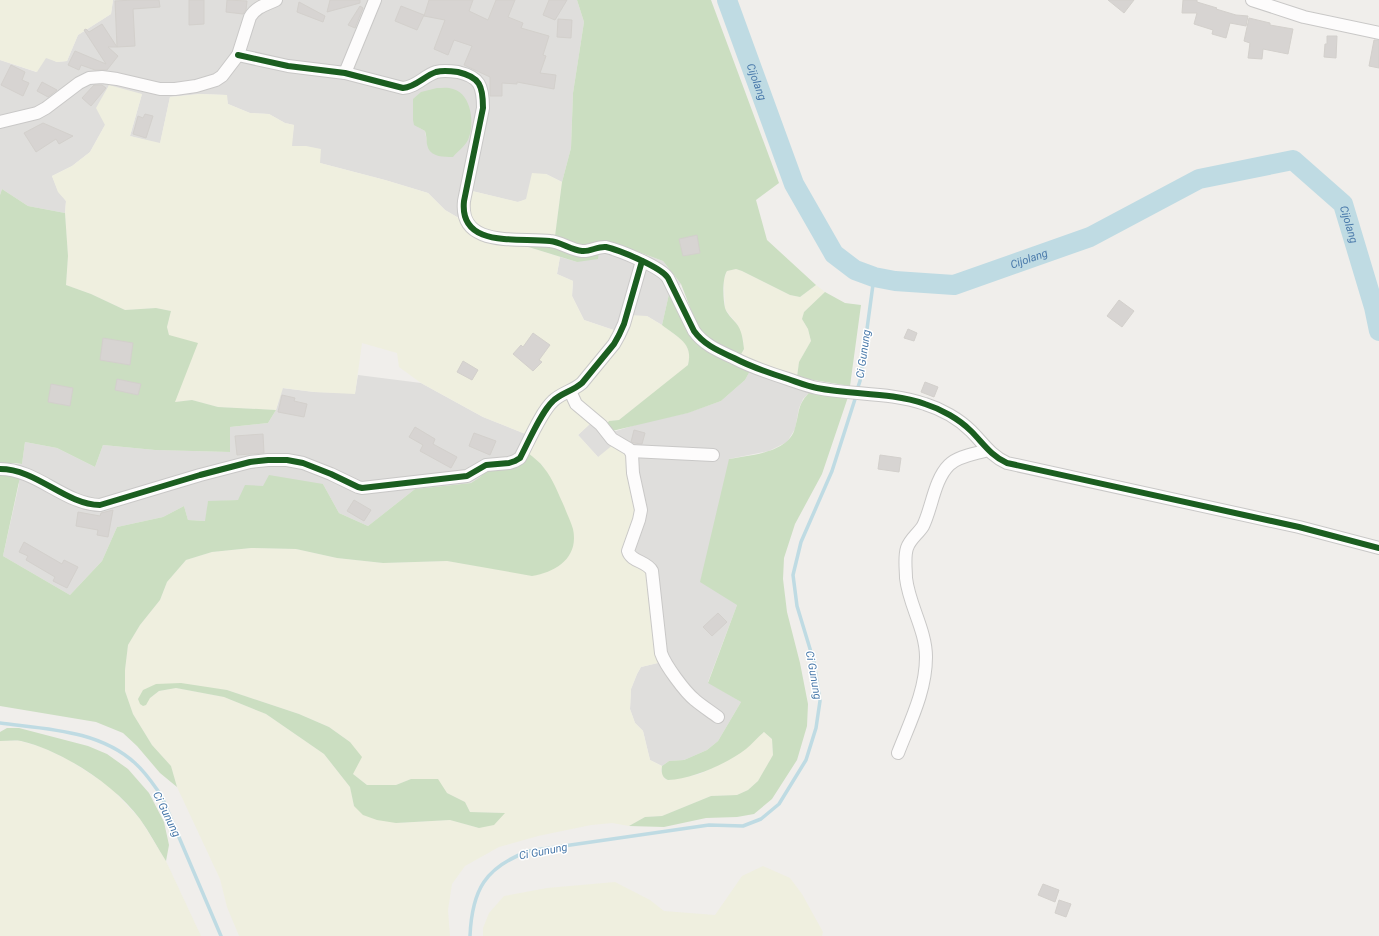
<svg xmlns="http://www.w3.org/2000/svg" width="1379" height="936" viewBox="0 0 1379 936" font-family="Roboto,sans-serif">
	<style>
		.residential { fill: #dfdedc; fill-rule: evenodd }
		.farmland { fill: #efefdf; fill-rule: evenodd }
		.forest { fill: #cbdec1 }
		.lines { fill: none; stroke-linecap: round; stroke-linejoin: round }
		.stream { stroke: #bfdbe3; stroke-width: 3.5 }
		.river { stroke: #bfdbe3; stroke-width: 20 }
		.building { fill: #d7d4d2; stroke: #d3d0cc }
		.street-casing { stroke: #c9c8c7; stroke-width: 14 }
		.street { stroke: #fdfcfc; stroke-width: 12 }
		.cycleway-casing { stroke: #fff; stroke-width: 8 }
		.cycleway { stroke: #1b5e20; stroke-width: 6 }
		.labels { text-anchor: middle; stroke-width: 3; stroke-linejoin: round; paint-order: stroke }
		.water-label { font-size: 11px; font-style: italic; fill: #4a7aab; stroke: #fff }
	</style>
	<rect width="100%" height="100%" fill="#f0eeeb"/>
	<g class="residential">
		<path d="M113,0H577L584,22L573,93L571,148L562,182L546,174L526,200L517,202L472,191L467,212L457,217L445,210L428,193L385,180L320,163L306,146H291L294,125L285,123L269,114L250,113L228,104L226,95L200,94L170,97L160,144L130,136L142,94L105,125L90,152L72,166L52,176L58,191L66,201L65,213L28,206L2,189L0,195V60L36,72L46,57L57,62L67,61L78,35L111,14ZM418,127L468,141L428,148L425,131Z"/>
		<path d="M600,242L614,243L663,261L681,284L669,294L662,325L647,316L623,333L584,320L572,296L573,281L557,274L560,257L577,262Z"/>
		<path d="M750,371L811,391L803,399L799,408L795,429L787,442L769,451L729,459L737,605L708,682L741,702L718,741L707,750L684,760L669,761L662,766L650,760L643,731L635,723L630,709L631,689L637,674L641,667L662,662L598,457L578,435L592,422L612,431H616L645,422L687,413L721,401L745,380Z"/>
		<path d="M358,375L421,383L483,417L528,435V453L487,470L480,477L471,483L415,489L368,526L339,513L323,484L263,486L238,500L208,502L206,521L188,520L184,506L163,517L117,527L102,561L70,595L3,556L19,484L7,464H22L25,442L57,448L95,467L103,445L155,450L230,452V427L268,423L276,410L282,388L314,392L355,393Z"/>
	</g>
	<g class="farmland">
		<path d="M0,0H113L111,14L78,35L67,61L57,62L46,58L37,72L0,60Z"/>
		<path d="M109,85L142,94L130,136L160,143L170,97L200,94L227,95L228,104L250,113L269,114L285,123L294,125L292,146H306L321,149L320,163L385,180L428,193L445,210L457,217L469,232L486,243L522,245L560,257L557,274L573,281L572,296L584,320L616,331L609,345L528,435L483,417L421,383L399,367L397,353L362,343L355,394L314,392L283,388L276,410L218,407L192,400L175,402L169,335L167,327L171,311L156,308L125,310L91,294L66,285L68,256L65,213L66,201L58,192L52,176L72,166L90,152L105,125L96,108Z"/>
		<path d="M532,173L546,174L562,182L555,236L489,234L472,222L468,202L472,191L518,202L526,199Z"/>
		<path d="M736,269L742,271L790,295L800,297L816,285L825,292L804,312L802,319L808,329L811,341L799,362L797,377L739,358L744,349L743,339L737,324L725,309L724,284V279L727,271Z"/>
		<path d="M630,315L647,316L662,325L686,343L690,356L688,365L682,371L619,420L609,421L607,424L575,400L579,390Z"/>
		<path d="M569,398L592,422L578,435L598,457L614,444L628,452L638,509L626,547L646,567L662,662L641,667L637,674L631,689L630,709L635,723L643,731L650,760L662,766L661,770L665,779L668,780L700,774L728,760L745,749L764,732L772,739L773,755L758,781L748,790L737,795L711,796L662,816L645,817L629,826L612,823L591,825L538,836L499,847L465,866L452,884L448,910L450,936H239L227,907L220,879L177,787L171,766L152,745L133,714L125,691V670L128,645L140,625L160,600L167,582L186,560L212,552L251,548L296,549L337,558L383,563L447,561L484,567L543,466L528,453L548,413L563,400ZM156,684L227,690L299,714L329,727L350,742L353,774L367,785H396L411,779L447,793L465,802L470,812L504,813L479,828L450,820L396,823L354,806L350,787L324,754L266,714L224,697L176,688L159,691L150,698Z"/>
		<path d="M0,741H20L41,747L69,760L109,786L140,819L166,861L201,936H0Z"/>
		<path d="M763,866L790,878L802,894L823,932L822,936H483V928L489,913L504,896L547,888L615,882L650,900L664,911L715,915L742,876Z"/>
	</g>
	<g class="forest">
		<path d="M577,0H711L779,183L756,200L767,240L816,285L800,297L790,295L742,271L736,269L727,271C722,279 723,299 725,308C727,314 732,318 736,323C742,330 743,340 744,349L739,358L702,334L696,323L681,284L663,261L614,243L600,242L593,245H579L555,236L562,182L571,148L573,93L584,22Z"/>
		<path d="M437,88C442,88 448,87 453,89C472,94 475,125 468,140C465,146 457,152 453,157C444,157 432,157 428,148C426,143 427,136 425,131L414,125L413,120V99L421,92Z"/>
		<path d="M2,189L28,206L65,213L68,256L66,285L91,294L125,310L156,308L171,311L167,327L169,335L198,343L175,402L192,400L218,407L276,410L268,423L230,427V452L155,450L103,445L95,467L57,448L25,442L22,464L13,463L0,465V195Z"/>
		<path d="M530,244L599,252L598,259L577,262L522,245Z"/>
		<path d="M825,292L845,303L861,305L850,386L819,381L797,377L799,362L811,341L808,329L802,319L804,312Z"/>
		<path d="M669,294L688,330L750,371L745,380L721,401L688,413L612,431L607,424L609,421L619,420L688,365C694,343 677,337 662,325Z"/>
		<path d="M811,391L848,397L822,474L795,524L784,558L783,579L787,612L800,663L808,704L807,726L797,760L772,799L754,814L737,817L706,818L664,827L629,826L645,817L662,816L711,796L737,795L748,790L758,781L773,755L772,739L764,732C758,737 752,744 746,749C726,764 693,779 668,780C662,778 661,772 662,766L669,761L684,760L707,750L718,741L741,702L708,683L737,605L700,582L729,459C750,455 789,453 795,428C800,411 797,404 811,391Z"/>
		<path d="M528,453C534,458 540,462 544,468C553,479 558,493 564,506C567,514 571,522 573,529C579,557 557,572 532,576L447,561L383,563L337,558L296,549L251,548L212,552L186,560L167,582L160,600L140,625L128,645L125,670V691L133,714L152,745L171,766L177,787L160,773L137,746L123,733L96,722L0,706V475L20,477L3,556L70,595L102,561L117,527L163,517L184,506L188,520L205,521L208,501L238,500L245,485L263,486L269,475L323,484L339,513L368,526L415,489L471,483L480,477L487,470Z"/>
		<path d="M181,683L227,690L299,714L329,727L350,742L362,757L353,774L367,785H396L411,779H438L447,793L465,802L470,812L505,813L494,825L479,828L450,820L396,823L377,820L363,815L354,806L350,787L324,754L266,714L224,697L176,688L159,691L150,698L146,705L143,706L140,704L138,699L143,690L156,684Z"/>
		<path d="M7,728H19L88,746L107,754L128,769L149,793L164,822L169,845L166,861C157,847 150,833 140,819C115,785 63,751 21,741C15,740 7,741 0,741V732Z"/>
	</g>
	<g class="lines">
		<g class="stream">
			<path d="M857,390L860,381L874,277"/>
			<path d="M0,723C46,729 100,730 136,764C146,773 153,784 161,795L221,936"/>
			<path d="M470,936C472,890 485,867 529,851L709,825L743,826L761,819L779,804L806,760L816,728L820,701L814,662L797,606L793,575L801,542L832,471L856,396"/>
		</g>
		<path class="river" id="s1" d="M727,0L794,184L834,254L855,270L874,277L895,281L954,285L1090,237L1199,179L1293,160L1343,204L1374,307L1379,331"/>
	</g>
	<g class="building">
		<path d="M134,0H159L160,7L133,9L135,46L117,47L115,1Z"/>
		<path d="M189,0H204V24L189,25Z"/>
		<path d="M227,0L247,1L246,10L243,14L226,12Z"/>
		<path d="M330,0H360V3L327,12Z"/>
		<path d="M429,0H473L469,11L488,20L496,0H515L508,17L523,23L521,28L549,36L543,55L546,56L540,73L556,75L554,89L517,82V84L502,83V96H490V77L464,65L472,46L454,40L448,55L434,49L445,20L424,16Z"/>
		<path d="M549,0H567L555,20L543,15Z"/>
		<path d="M1108,0H1134L1124,13Z"/>
		<path d="M1183,0H1197V2L1217,8L1216,9L1236,15L1248,16L1246,26L1230,23L1226,38L1212,34L1213,30L1194,24L1197,13H1182Z"/>
		<path d="M299,2L325,16L323,22L297,12Z"/>
		<path d="M360,6L363,8L355,28L348,25Z"/>
		<path d="M401,6L424,15L417,30L395,21Z"/>
		<path d="M1249,18L1270,23V25L1293,29L1288,54L1263,49L1262,59L1248,58L1250,43L1244,41Z"/>
		<path d="M558,19L572,20L571,38L557,37Z"/>
		<path d="M102,24L117,47H108L118,56L107,70H95L81,65L79,70L68,65L75,51L106,64L84,30L86,29L89,32Z"/>
		<path d="M1327,36H1337L1336,58L1324,57L1325,44H1327Z"/>
		<path d="M1374,40H1379V68L1369,66Z"/>
		<path d="M11,65L25,72L22,80L29,83L23,96L1,85Z"/>
		<path d="M42,82L57,90L48,97L37,91Z"/>
		<path d="M94,85H102L106,88L91,106L82,98Z"/>
		<path d="M145,114L153,116L146,138L133,134L138,116L143,118Z"/>
		<path d="M43,123L66,133L73,136L59,144L56,139L36,152L24,133Z"/>
		<path d="M697,235L700,253L683,256L679,239Z"/>
		<path d="M1119,300L1134,311L1122,327L1107,316Z"/>
		<path d="M908,329L917,333L914,341L904,338Z"/>
		<path d="M533,333L550,345L539,360L542,362L533,371L513,354L521,345L523,347Z"/>
		<path d="M103,338L133,343L130,365L100,360Z"/>
		<path d="M463,361L478,370L472,380L457,372Z"/>
		<path d="M117,379L141,384L138,395L115,390Z"/>
		<path d="M925,382L938,387L934,397L921,392Z"/>
		<path d="M51,384L73,388L70,406L48,402Z"/>
		<path d="M282,395L295,398L294,401L307,404L304,417L278,412Z"/>
		<path d="M415,427L435,439L433,444L457,457L451,468L420,451L423,445L409,437Z"/>
		<path d="M634,430L645,433L642,444L634,443L631,442Z"/>
		<path d="M474,433L496,441L490,455L469,446Z"/>
		<path d="M263,434L264,453L237,455L235,436Z"/>
		<path d="M880,455L901,458L899,472L878,469Z"/>
		<path d="M354,500L371,510L364,521L347,511Z"/>
		<path d="M113,510L108,537L97,535L98,530L76,526L78,512L100,516L101,513Z"/>
		<path d="M24,542L62,564L64,560L78,567L67,588L53,581L55,577L26,560L28,556L19,552Z"/>
		<path d="M718,613L727,622L712,636L703,627Z"/>
		<path d="M1043,884L1059,890L1055,902L1038,895Z"/>
		<path d="M1059,900L1071,904L1066,917L1055,913Z"/>
	</g>
	<g class="lines">
		<g class="street-casing">
			<g id="street">
				<path d="M1252,0L1304,17L1379,33"/>
				<path d="M238,55L288,66L345,73L403,88C416,87 424,76 436,72C443,70 451,71 458,72C480,77 483,86 483,108L464,201C459,249 519,237 550,241C561,242 571,250 582,251C590,252 598,246 606,247C619,250 661,267 668,278L694,331C704,345 719,351 734,358C751,367 769,373 788,379C797,382 807,386 817,388C852,395 890,392 925,404C941,409 959,419 971,431C983,443 991,456 1007,463L1299,527L1379,548"/>
				<path d="M345,73L375,0"/>
				<path d="M0,122L37,113L46,108L79,83L89,78L102,77L117,79L160,89H175L196,86L216,80L222,76L238,55L250,17C256,7 265,5 276,0"/>
				<path d="M570,391L576,404L601,425L612,439L629,449L632,454L633,473L641,510L639,520L628,551C631,562 647,561 652,571L661,653C665,665 685,692 695,700C702,706 710,711 718,717"/>
				<path d="M631,451L713,455"/>
				<path d="M0,469C37,469 64,504 100,505L200,475L250,462L268,460H287L303,463L331,474L358,487L362,488L467,476L486,465L509,463L515,461L520,458C528,443 541,412 553,401C561,393 573,391 582,383L614,344L619,335L624,324L642,261"/>
				<path d="M898,753C910,722 926,691 926,657C926,630 909,605 906,578C906,569 904,557 907,548C910,539 918,534 923,526C932,508 934,480 949,465C958,456 975,454 988,450"/>
			</g>
		</g>
		<use href="#street" class="street"/>
		<g class="cycleway-casing">
			<g id="cycleway">
				<path d="M238,55L288,66L345,73L403,88C416,87 424,76 436,72C443,70 451,71 458,72C480,77 483,86 483,108L464,201C459,249 519,237 550,241C561,242 571,250 582,251C590,252 598,246 606,247C619,250 661,267 668,278L694,331C704,345 719,351 734,358C751,367 769,373 788,379C797,382 807,386 817,388C852,395 890,392 925,404C941,409 959,419 971,431C983,443 991,456 1007,463L1299,527L1379,548"/>
				<path d="M0,469C37,469 64,504 100,505L200,475L250,462L268,460H287L303,463L331,474L358,487L362,488L467,476L486,465L509,463L515,461L520,458C528,443 541,412 553,401C561,393 573,391 582,383L614,344L619,335L624,324L642,261"/>
			</g>
		</g>
		<use href="#cycleway" class="cycleway"/>
	</g>
	<g class="labels">
		<g class="water-label">
			<text dy="4" stroke="none"><textPath href="#s1" startOffset="87">Cijolang</textPath></text>
			<text dy="4" stroke="none"><textPath href="#s1" startOffset="855">Cijolang</textPath></text>
			<text dy="4" stroke="none"><textPath href="#s1" startOffset="483">Cijolang</textPath></text>
			<text transform="translate(863 354) rotate(-82)" y="4">Ci Gunung</text>
			<text transform="translate(814 675) rotate(80)" y="4">Ci Gunung</text>
			<text transform="translate(167 814) rotate(64)" y="4">Ci Gunung</text>
			<text transform="translate(543 851) rotate(-11)" y="4">Ci Gunung</text>
		</g>
	</g>
</svg>
